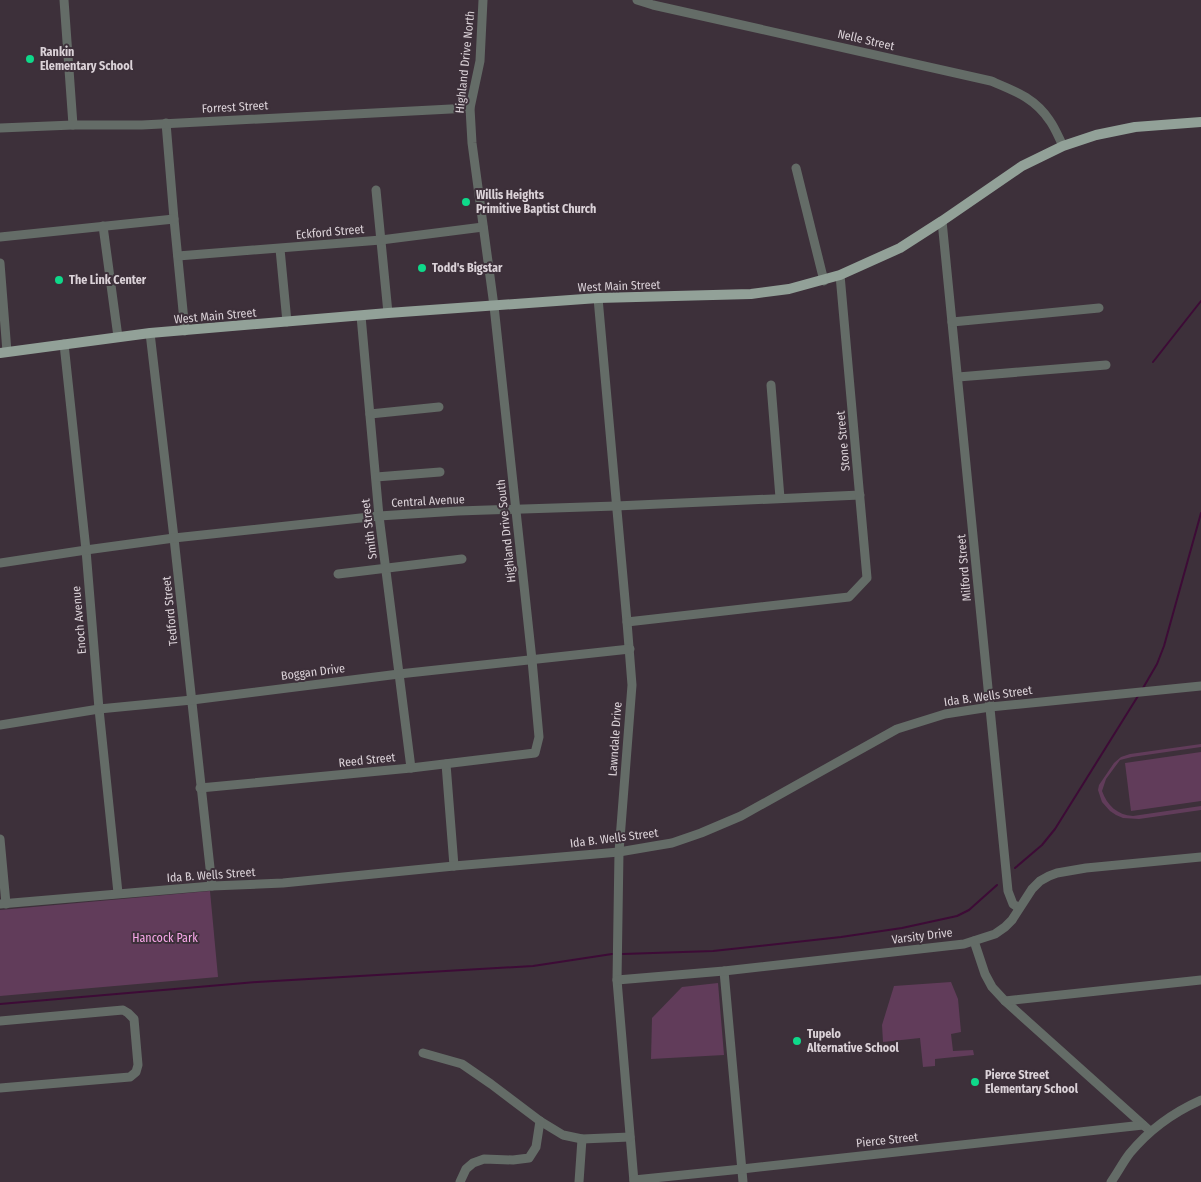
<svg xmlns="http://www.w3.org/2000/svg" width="1201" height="1182" viewBox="0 0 1201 1182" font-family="'Fira Sans Condensed',sans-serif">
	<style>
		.green { fill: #613c5a }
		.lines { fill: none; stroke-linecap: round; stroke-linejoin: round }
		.stream { stroke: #3d0b36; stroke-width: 2 }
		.minor { stroke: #646c67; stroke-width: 9 }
		.major { stroke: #92a198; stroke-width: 10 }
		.poi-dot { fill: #0ed98a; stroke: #3d303a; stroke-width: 2 }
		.labels { text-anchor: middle; stroke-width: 4; stroke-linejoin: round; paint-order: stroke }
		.street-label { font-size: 12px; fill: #dbd2d8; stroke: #3d303a }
		.poi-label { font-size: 12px; font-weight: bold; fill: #dbd2d8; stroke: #3d303a; text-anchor: start }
		.park-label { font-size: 12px; fill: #faa9ea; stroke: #3d303a }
	</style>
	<rect width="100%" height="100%" fill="#3d303a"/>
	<g class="green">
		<path d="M1201,744V747L1132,757L1120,760L1106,779L1102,791C1107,805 1117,815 1133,816L1201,806V810L1139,819L1123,818L1116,815L1110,811L1102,802L1098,790L1099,785L1114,763L1121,757L1130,754Z"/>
		<path d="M1201,752V801L1131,811L1125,763Z"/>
		<path d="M210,891L218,977L0,996V910Z"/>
		<path d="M951,982L958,999L961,1032L951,1034L953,1051L973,1050L974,1055L935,1059V1066L923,1067L920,1038L883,1042L882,1025L894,986Z"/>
		<path d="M718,983L724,1055L651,1059L652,1018L682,987Z"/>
	</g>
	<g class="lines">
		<g class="stream">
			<path d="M1153,362L1201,301"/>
			<path d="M1143,688L1157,664L1164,646L1201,513"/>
			<path d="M1015,868L1042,845L1055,829L1138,696"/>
			<path d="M623,954L713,951L841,937L902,928L957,916L969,910L997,885"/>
			<path d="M0,1004L257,982L533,966L612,954"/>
		</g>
		<g class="minor">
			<path d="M64,0L73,125"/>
			<path d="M637,0L653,5L991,81C1015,91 1035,98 1050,121C1055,128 1059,138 1063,146"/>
			<path d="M166,123L174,219L185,331"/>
			<path d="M0,128L73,125H142L470,108"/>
			<path d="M796,168L824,281"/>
			<path d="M376,190L388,313"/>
			<path d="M942,221L1008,891L1013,904L1019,908"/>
			<path d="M103,226L118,337"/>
			<path d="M0,237L174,219"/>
			<path d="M280,249L287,322"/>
			<path d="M178,256L381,240L483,227"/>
			<path d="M0,263L7,352"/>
			<path d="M598,298L627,622L632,685L619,852L617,980L634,1182"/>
			<path d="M361,316L379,516L411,768"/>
			<path d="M952,322L1099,308"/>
			<path d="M150,333L174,538L212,886"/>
			<path d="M64,344L86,550L99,709L118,893"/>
			<path d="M958,377L1106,365"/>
			<path d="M771,385L780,498"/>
			<path d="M370,414L439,407"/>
			<path d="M376,477L440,472"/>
			<path d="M0,563L86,550L174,538L379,516L458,511L616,506L860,495"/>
			<path d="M338,574L462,559"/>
			<path d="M627,622L849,597L867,578L840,275"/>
			<path d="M0,725L99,709L192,700L399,674L630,649"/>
			<path d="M446,764L454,866"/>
			<path d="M200,788L411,768L535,753L539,737L532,660L494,306L472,143L470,108L480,61L483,0"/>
			<path d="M0,839L6,904"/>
			<path d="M0,904L212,886L283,883L454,866L619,852L654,846L672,843L701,833L741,816L897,729L945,714L990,707L1201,686"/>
			<path d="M974,941L985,974L992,987L1005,1001L1150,1131"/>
			<path d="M724,971L743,1182"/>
			<path d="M617,980L724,971L964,944L995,934L1005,927L1012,920L1032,889L1040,881L1049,876L1057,873L1086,868L1201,857"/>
			<path d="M1005,1001L1201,980"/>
			<path d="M0,1021L123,1010L128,1013L134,1019L138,1065L136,1072L130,1077L0,1088"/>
			<path d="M423,1053L462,1064L491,1084L540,1121L563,1135L582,1139L630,1137"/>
			<path d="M634,1180L742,1169L1143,1125"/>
			<path d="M460,1182L466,1169L473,1163L484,1159L513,1160L529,1158L536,1147L540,1121"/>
			<path d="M579,1182L582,1139"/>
			<path d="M1111,1182C1118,1172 1123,1162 1130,1153C1149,1130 1174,1112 1201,1100"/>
		</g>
		<path class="major" d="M0,353L150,333L388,313L598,298L751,294L789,289L840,275L900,248L942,221L1022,166L1063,146L1096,135L1135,127L1201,122"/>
	</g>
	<g class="poi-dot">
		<circle cx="30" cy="59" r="5"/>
		<circle cx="466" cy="202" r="5"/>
		<circle cx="422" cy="268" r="5"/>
		<circle cx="59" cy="280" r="5"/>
		<circle cx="797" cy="1041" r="5"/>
		<circle cx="975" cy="1082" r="5"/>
	</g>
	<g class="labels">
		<g class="street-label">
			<text transform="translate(866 40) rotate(13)" y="4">Nelle Street</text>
			<text transform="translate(465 62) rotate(-84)" y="4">Highland Drive North</text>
			<text transform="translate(235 107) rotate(-3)" y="4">Forrest Street</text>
			<text transform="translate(330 232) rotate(-5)" y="4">Eckford Street</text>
			<text transform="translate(619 286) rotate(-2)" y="4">West Main Street</text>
			<text transform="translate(215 316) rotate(-5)" y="4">West Main Street</text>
			<text transform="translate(843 441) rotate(-95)" y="4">Stone Street</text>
			<text transform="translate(428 501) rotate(-3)" y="4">Central Avenue</text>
			<text transform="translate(369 529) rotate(-97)" y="4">Smith Street</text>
			<text transform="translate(506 531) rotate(-96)" y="4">Highland Drive South</text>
			<text transform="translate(964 568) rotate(-95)" y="4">Milford Street</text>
			<text transform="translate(170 611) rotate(-96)" y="4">Tedford Street</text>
			<text transform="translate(79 620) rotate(-95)" y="4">Enoch Avenue</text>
			<text transform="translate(313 672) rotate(-7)" y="4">Boggan Drive</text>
			<text transform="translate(988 696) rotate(-8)" y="4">Ida B. Wells Street</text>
			<text transform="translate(615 739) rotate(-86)" y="4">Lawndale Drive</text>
			<text transform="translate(367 760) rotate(-6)" y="4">Reed Street</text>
			<text transform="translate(614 838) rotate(-7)" y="4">Ida B. Wells Street</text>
			<text transform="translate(211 875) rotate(-4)" y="4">Ida B. Wells Street</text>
			<text transform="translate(922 936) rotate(-7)" y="4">Varsity Drive</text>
			<text transform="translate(887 1140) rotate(-6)" y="4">Pierce Street</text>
		</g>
		<g class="poi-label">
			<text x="40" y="56">Rankin<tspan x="40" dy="14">Elementary School</tspan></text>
			<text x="476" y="199">Willis Heights<tspan x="476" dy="14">Primitive Baptist Church</tspan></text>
			<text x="432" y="272">Todd's Bigstar</text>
			<text x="69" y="284">The Link Center</text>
			<text x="807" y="1038">Tupelo<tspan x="807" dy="14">Alternative School</tspan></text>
			<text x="985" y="1079">Pierce Street<tspan x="985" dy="14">Elementary School</tspan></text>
		</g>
		<g class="park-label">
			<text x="165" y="942">Hancock Park</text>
		</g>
	</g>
</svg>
